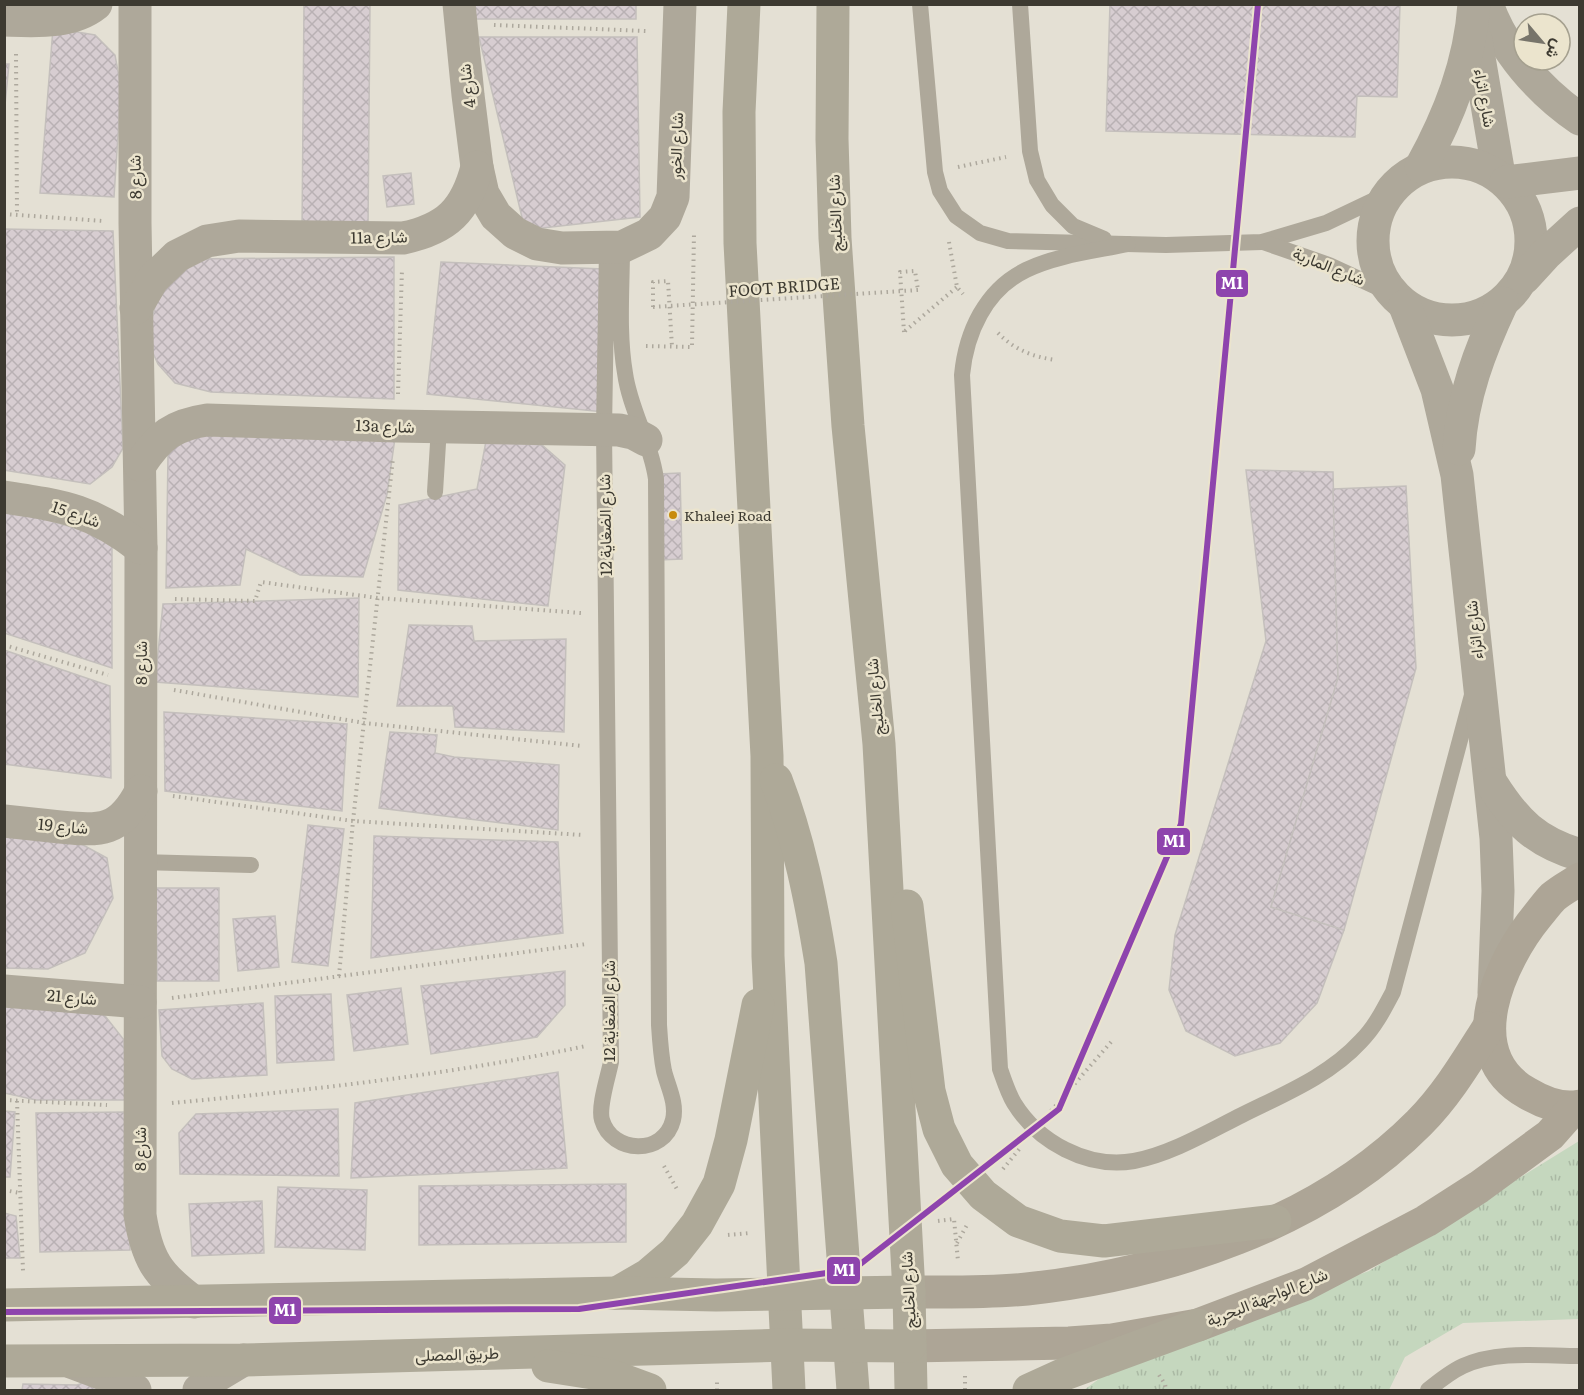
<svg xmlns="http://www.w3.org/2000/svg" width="1584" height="1395" viewBox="0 0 1584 1395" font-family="Literata,Vazirmatn,serif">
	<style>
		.park { fill: url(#park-tufts) }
		.building { fill: url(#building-cross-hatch); stroke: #c4bfbc; stroke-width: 1.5 }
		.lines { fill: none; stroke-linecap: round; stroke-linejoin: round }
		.path { stroke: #ada89d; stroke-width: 4; stroke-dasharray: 1.5 4.5; stroke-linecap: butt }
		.lane { stroke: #aea89a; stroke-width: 16 }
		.street { stroke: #aea89a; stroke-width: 33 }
		.secondary { stroke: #ada596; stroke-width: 33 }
		.primary { stroke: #aea998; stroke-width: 33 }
		.path-bridge { stroke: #ada89d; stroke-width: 4; stroke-dasharray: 1.5 4.5; stroke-linecap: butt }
		.metro-1-casing { stroke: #ebe4cd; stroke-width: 10 }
		.metro-1 { stroke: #8e44ad; stroke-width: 6 }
		.bus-dot { fill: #c88b0c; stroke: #ebe4cd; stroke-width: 2 }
		.labels { text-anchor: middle; stroke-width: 5; stroke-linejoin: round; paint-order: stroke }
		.bus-label { font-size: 14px; fill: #3d3a31; stroke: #ebe4cd; text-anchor: start }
		.street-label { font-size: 16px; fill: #3d3a31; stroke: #ebe4cd }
		.line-badge { stroke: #ebe4cd; stroke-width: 2 }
		.badge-label { font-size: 16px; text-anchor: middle; font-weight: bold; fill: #fff }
	</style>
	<defs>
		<pattern id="park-tufts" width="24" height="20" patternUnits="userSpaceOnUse" patternTransform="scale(1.5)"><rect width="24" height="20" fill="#c5d7be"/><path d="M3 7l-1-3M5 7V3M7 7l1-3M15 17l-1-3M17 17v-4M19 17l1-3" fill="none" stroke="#aab9a4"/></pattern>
		<pattern id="building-cross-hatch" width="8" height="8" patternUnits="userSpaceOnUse" patternTransform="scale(1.5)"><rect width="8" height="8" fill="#d7cdd1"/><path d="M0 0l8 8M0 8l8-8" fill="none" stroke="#b9b1b4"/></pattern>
	</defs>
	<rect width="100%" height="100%" fill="#e4e0d4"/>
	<path class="park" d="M1579,1141V1319L1463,1323L1405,1357L1389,1390H1084L1130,1356L1369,1271Z"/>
	<g class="building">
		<path d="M304,4H370L368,230H302Z"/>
		<rect x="468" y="4" width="168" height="15"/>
		<path d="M1110,4H1400L1397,97L1357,96L1355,137L1106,131Z"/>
		<path d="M53,28L95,35L115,55L121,88L114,197L40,193Z"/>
		<path d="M479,37H637L640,217L525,230Z"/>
		<path d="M4,64H9L4,115Z"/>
		<path d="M411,173L414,204L387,207L383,176Z"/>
		<path d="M4,229L113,231L123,448L112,467L90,484L4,470Z"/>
		<path d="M394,257V399L211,392L175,383L158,364L147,340L157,298L191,259Z"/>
		<path d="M441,262L603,269L604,412L427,394Z"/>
		<path d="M191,422L396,431L387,494L363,577L300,575L246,549L240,585L166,588L168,455Z"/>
		<path d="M486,441L542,445L565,465L548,606L398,590L399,505L477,489Z"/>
		<path d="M1246,470L1333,472L1338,678L1271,907L1344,930L1317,1003L1280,1043L1235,1056L1186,1031L1169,990L1175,935L1266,641Z"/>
		<path d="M680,473L682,559L659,560L658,474Z"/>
		<path d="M1406,486L1416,668L1344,930L1271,907L1338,678L1333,489Z"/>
		<path d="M4,507L112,539V668L4,633Z"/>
		<path d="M359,598L358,697L155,682L163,604Z"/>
		<path d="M409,625L472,626L474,641L566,639L564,732L455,727L453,706H397Z"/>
		<path d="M4,650L110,686L111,778L4,764Z"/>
		<path d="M164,712L347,724L342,811L165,791Z"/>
		<path d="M390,732L437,735L435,753L454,757L559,765L558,830L379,808Z"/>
		<path d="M308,825L344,829L328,966L292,962Z"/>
		<path d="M4,834L74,840L107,858L113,898L85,953L48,969L4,968Z"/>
		<path d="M374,836L558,842L563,933L371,958Z"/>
		<path d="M156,888H219V981H157Z"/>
		<path d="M275,916L279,967L238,971L233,919Z"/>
		<path d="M565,971V1005L537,1037L431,1054L421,986Z"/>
		<path d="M401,988L408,1044L354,1051L347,995Z"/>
		<path d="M331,994L334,1060L277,1063L275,996Z"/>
		<path d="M4,998L98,1007L124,1040L126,1100H36L4,1093Z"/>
		<path d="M263,1003L267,1075L192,1079L172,1069L162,1056L159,1010Z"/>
		<path d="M558,1072L567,1168L351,1178L355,1103Z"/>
		<path d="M338,1109L339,1176L180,1174L179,1133L196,1114Z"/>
		<path d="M4,1111L15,1112L10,1177H4Z"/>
		<path d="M127,1112L130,1250L40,1252L36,1113Z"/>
		<path d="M626,1184V1242L419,1245V1186Z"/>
		<path d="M278,1187L367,1190L365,1250L275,1247Z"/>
		<path d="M262,1201L264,1253L192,1256L189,1204Z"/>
		<path d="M4,1213L16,1216L20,1258H4Z"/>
		<path d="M92,1380L110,1390H22L23,1384L77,1385Z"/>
	</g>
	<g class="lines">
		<g class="path">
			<path d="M494,25L646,31"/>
			<path d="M16,54L17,215"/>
			<path d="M958,167L1006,157"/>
			<path d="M4,214L103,221"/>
			<path d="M949,242L957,287L963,294"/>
			<path d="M653,307V282L668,281L672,347"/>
			<path d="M905,331L957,287"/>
			<path d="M904,332L900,272L915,271L918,290"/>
			<path d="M998,333C1015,350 1033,357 1056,360"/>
			<path d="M646,346L692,347L694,233"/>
			<path d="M398,394L402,269"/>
			<path d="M175,599L255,601L261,582L378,598L581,613"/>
			<path d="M4,645L108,675"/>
			<path d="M174,690L364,723L582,746"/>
			<path d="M173,796L353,821L583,835"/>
			<path d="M339,976L353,821L393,458"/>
			<path d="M172,998L587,944"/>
			<path d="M4,1100L107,1105"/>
			<path d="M17,1101L23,1271"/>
			<path d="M172,1103C311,1090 448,1075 586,1046"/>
			<path d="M1051,1111L1111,1042"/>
			<path d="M664,1166L678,1191"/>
			<path d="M1003,1169L1021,1147"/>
			<path d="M4,1190L20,1193"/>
			<path d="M938,1221L954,1219L958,1261"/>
			<path d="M728,1235L750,1233"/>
			<path d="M957,1243L968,1223"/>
			<path d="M1159,1375L1165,1384L1166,1390"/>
			<path d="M965,1376V1390"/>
			<path d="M717,1390V1378"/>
		</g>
		<g class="lane">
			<path d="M920,4L935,172L940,191L956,216L980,233L1008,241L1166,245L1262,242L1326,223L1387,194"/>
			<path d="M1020,4L1030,151L1037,180L1052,205L1073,226L1104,239"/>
			<path d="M1263,242L1329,265L1394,295"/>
			<path d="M1128,244C1095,251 1057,255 1026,270C985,290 966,333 962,375L1000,1069C1004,1080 1008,1093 1014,1103C1038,1142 1087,1169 1134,1161C1171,1154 1208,1132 1242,1115C1284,1094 1329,1076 1361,1041C1375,1027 1384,1009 1393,992L1472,695"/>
			<path d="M607,248L604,430L611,1062C608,1077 598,1107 602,1120C612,1154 664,1156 673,1120C677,1103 668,1087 664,1071C661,1056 660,1041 659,1025L656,479C651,442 630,410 625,373C618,332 622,288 622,247"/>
			<path d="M435,492L439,427"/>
			<path d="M140,862L251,865"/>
			<path d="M1428,1390C1439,1381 1450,1372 1463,1366C1498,1350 1542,1356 1580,1356"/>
		</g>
		<g class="street">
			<path d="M135,4V223L141,548L140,1215C147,1259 157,1275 194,1302"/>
			<path d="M459,4L468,95L477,167L483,194L496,216L515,233L537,244L562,248L622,247L649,234L665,217L673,197L680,4"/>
			<path d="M1487,4C1503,50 1540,92 1580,119"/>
			<path d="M4,20C35,21 71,24 96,4"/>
			<path d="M1476,40L1499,175"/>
			<circle cx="1452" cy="241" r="79"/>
			<path d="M1421,167C1449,116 1470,63 1474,4"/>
			<path d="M1506,182L1580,173"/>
			<path d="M1524,278L1546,254L1580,223"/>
			<path d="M1405,306L1437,389L1457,475L1496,838L1498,891L1494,993"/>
			<path d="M136,308L153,279L177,256L207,241L239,236L403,238C447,229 466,210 477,167"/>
			<path d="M1459,449C1462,397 1480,350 1502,303"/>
			<path d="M140,465C159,436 173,425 207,420L397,426L619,430L633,433L646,440"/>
			<path d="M4,497C63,506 93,510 141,548"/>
			<path d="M1492,784C1516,822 1536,842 1580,855"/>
			<path d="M4,821C23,823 42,825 60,827C101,831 120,832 141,791"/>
			<path d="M4,991L140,1002"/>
			<path d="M71,1362L119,1380L135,1390"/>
			<path d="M199,1390L213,1378L243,1360"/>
		</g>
		<g class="secondary">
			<path d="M1580,879C1571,885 1561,890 1553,897C1548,902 1543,909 1538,915C1500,961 1457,1054 1527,1093C1542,1102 1562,1110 1580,1106"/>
			<path d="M909,1292C948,1292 988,1293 1027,1289C1165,1274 1319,1224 1419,1123C1447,1095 1467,1061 1488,1028"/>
			<path d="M910,1346L1069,1343L1112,1340L1198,1325L1306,1284L1426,1221L1479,1187L1550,1135L1574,1108"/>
		</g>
		<g class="primary">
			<path d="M744,4L739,112L740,243L767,756L768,956L789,1390"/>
			<path d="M833,4L832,139L835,238L848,426L879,744L909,1292L911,1390"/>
			<path d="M776,780C799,840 811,900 821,963L853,1390"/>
			<path d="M907,906L929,1091L939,1129L957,1165L983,1195L1018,1221L1060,1236L1104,1241L1275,1221"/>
			<path d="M617,1293L648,1275L675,1252L697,1224L719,1184L731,1140L758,1005"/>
			<path d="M4,1305L617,1293L716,1295L909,1292"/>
			<path d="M4,1361L243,1360L787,1345L910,1346"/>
			<path d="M548,1366L612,1376L650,1390"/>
			<path d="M1029,1390L1062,1375L1198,1325"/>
		</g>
		<path class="path-bridge" d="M653,307L918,290"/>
		<g class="metro-1-casing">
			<path id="metro-1" d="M4,1312L579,1309L854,1269L1059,1109L1181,824L1258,4"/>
		</g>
		<use href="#metro-1" class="metro-1"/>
	</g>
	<circle class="bus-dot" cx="673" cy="515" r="5"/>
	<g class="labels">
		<g class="bus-label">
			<text x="684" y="521">Khaleej Road</text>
		</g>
		<g class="street-label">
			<text transform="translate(467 86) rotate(-97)" y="6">شارع 4</text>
			<text transform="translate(1485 98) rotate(80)" y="6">شارع اثراء</text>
			<text transform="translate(676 146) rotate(-88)" y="6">شارع الخور</text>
			<text transform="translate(135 177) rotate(-91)" y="6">شارع 8</text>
			<text transform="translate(835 213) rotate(-92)" y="6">شارع الخليج</text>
			<text transform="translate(379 237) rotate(-1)" y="6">11a شارع</text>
			<text transform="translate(1329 266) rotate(22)" y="6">شارع المارية</text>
			<text transform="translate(784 287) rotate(-4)" y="6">FOOT BRIDGE</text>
			<text transform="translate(385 426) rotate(2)" y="6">13a شارع</text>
			<text transform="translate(76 514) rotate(19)" y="6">شارع 15</text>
			<text transform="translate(605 525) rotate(-91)" y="6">12 شارع الضغاية</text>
			<text transform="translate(1474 630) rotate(-96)" y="6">شارع اثراء</text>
			<text transform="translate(141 663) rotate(-90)" y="6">شارع 8</text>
			<text transform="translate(875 697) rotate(-95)" y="6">شارع الخليج</text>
			<text transform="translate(63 826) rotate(5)" y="6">شارع 19</text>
			<text transform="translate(72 997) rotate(5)" y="6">شارع 21</text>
			<text transform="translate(609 1011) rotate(-90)" y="6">12 شارع الضغاية</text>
			<text transform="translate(140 1149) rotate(-90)" y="6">شارع 8</text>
			<text transform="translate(908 1290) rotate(-93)" y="6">شارع الخليج</text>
			<text transform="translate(1267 1297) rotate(-22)" y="6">شارع الواجهة البحرية</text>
			<text transform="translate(457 1354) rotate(-2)" y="6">طريق المصلى</text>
		</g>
	</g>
	<g class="line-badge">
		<rect x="1215" y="269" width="34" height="29" rx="6" fill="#8e44ad"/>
		<rect x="1156" y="827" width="35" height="29" rx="6" fill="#8e44ad"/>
		<rect x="826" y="1256" width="35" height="29" rx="6" fill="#8e44ad"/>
		<rect x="268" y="1296" width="34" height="29" rx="6" fill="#8e44ad"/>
	</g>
	<g class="badge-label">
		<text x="1232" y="289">M1</text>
		<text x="1174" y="847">M1</text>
		<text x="844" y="1276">M1</text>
		<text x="285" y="1316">M1</text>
	</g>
	<rect width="1584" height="1395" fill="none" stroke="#3d3a31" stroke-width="12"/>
	<g transform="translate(1542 42) rotate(119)"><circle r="28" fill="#ebe4cd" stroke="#a5a08f" stroke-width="1.5"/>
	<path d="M0-4.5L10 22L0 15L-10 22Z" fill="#77746a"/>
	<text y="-9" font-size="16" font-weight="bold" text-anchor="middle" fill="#3d3a31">ش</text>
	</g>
</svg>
